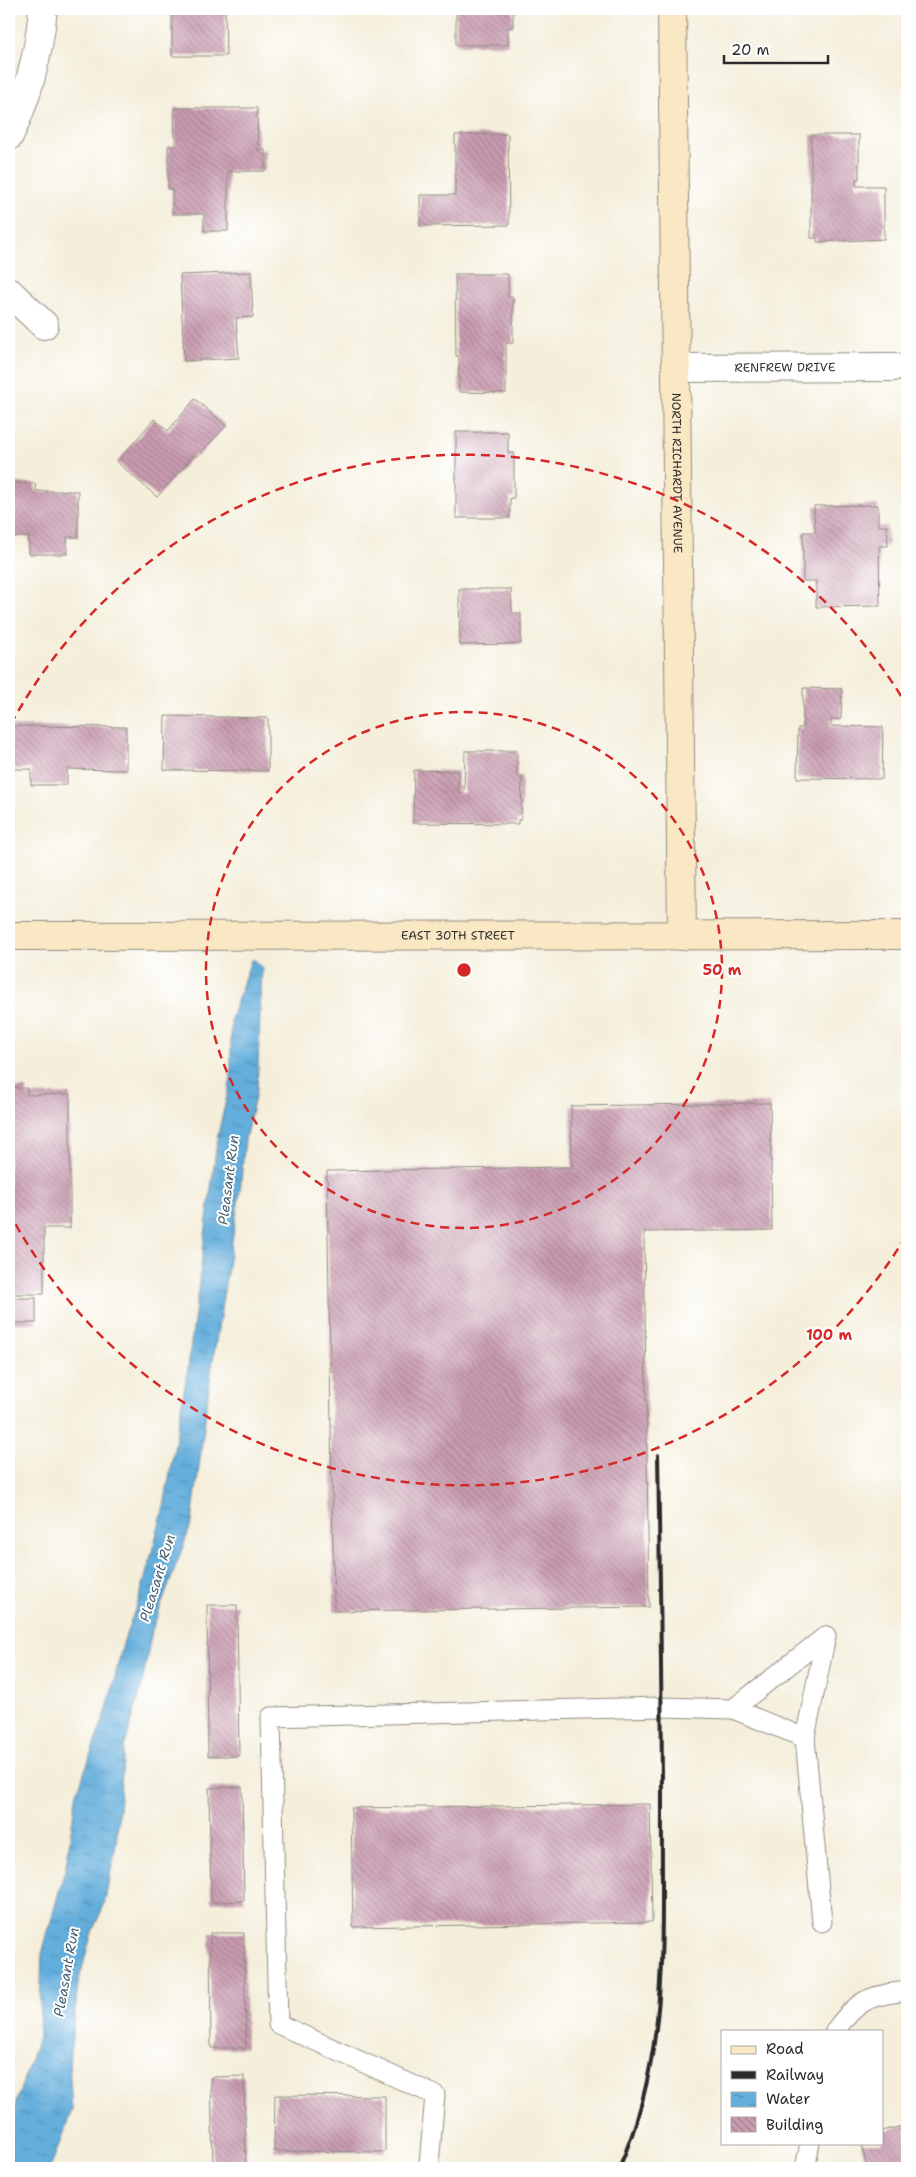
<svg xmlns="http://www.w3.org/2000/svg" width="916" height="2177" viewBox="0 0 916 2177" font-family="'Shantell Sans',sans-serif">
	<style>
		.water { fill: url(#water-ripples); stroke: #476c84 }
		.building { fill: url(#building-back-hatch) }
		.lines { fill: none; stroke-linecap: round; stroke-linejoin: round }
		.lane-casing { stroke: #908c82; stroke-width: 21 }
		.street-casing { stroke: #908c82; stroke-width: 30 }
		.secondary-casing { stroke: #908c82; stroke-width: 30 }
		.lane { stroke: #fff; stroke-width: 19 }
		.street { stroke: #fff; stroke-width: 28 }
		.secondary { stroke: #fae7c3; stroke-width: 28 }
		.rail { stroke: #2b2b2b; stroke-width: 4 }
		.ring { fill: none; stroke: #d62828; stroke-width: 2.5; stroke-dasharray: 9 6 }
		.labels { text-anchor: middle; stroke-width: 4; stroke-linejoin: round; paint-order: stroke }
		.street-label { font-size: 12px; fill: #2b2b2b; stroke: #fff }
		.water-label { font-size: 14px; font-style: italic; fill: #415f72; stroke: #fff }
		.centre { fill: #d62828; stroke: #fff; stroke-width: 2.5 }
		.ring-label { font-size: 15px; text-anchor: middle; font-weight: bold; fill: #d62828; stroke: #fff; stroke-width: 4; stroke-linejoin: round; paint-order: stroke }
	</style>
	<defs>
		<pattern id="water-ripples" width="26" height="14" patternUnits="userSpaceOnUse" patternTransform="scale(1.25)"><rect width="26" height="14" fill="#63aedc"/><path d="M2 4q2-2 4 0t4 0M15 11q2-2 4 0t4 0" fill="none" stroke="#528eb3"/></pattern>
		<pattern id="building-back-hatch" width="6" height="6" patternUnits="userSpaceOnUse" patternTransform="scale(1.25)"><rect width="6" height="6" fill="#c99bb0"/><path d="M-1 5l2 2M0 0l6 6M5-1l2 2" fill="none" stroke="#a37f8f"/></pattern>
	</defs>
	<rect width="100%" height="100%" fill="#fff"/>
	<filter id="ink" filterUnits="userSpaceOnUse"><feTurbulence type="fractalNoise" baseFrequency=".02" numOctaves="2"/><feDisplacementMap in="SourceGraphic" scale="10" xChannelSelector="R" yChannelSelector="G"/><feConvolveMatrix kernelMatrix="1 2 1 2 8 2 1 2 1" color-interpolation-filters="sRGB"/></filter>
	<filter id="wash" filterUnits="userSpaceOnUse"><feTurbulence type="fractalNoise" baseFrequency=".0096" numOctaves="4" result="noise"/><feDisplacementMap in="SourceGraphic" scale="20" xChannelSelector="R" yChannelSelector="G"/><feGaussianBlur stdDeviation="1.12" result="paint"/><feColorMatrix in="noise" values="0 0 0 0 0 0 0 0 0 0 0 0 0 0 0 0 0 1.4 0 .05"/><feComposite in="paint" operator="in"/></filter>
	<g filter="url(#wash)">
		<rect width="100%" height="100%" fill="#f4eeda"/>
		<path class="water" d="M251,960H255L262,968L257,1089L245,1139L240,1191L211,1372L192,1522L152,1630L141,1689L124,1748L116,1845L104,1905L92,1932L78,1984L69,2063L72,2110L50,2168H9V2136L16,2102L39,2036L42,1954L66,1866L76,1796L107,1709L124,1640L141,1593L164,1507L188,1368L218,1134L231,1079V1019Z"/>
		<g id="blocks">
			<g class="building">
				<path d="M172,9H225L226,56H172Z"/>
				<path d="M456,9H513V27H508V45H456Z"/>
				<path d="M174,108H257L258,150H265V171H228V231H204V214H172V189H168V146H175Z"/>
				<path d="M508,134L509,225L420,226V195H455V135Z"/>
				<path d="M811,135H859V179H856V186H884V239L817,242V238H811Z"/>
				<path d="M251,272L253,317L236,318L239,358L184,361L180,275Z"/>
				<path d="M455,274H508V297H513V343H506V393L459,392V356H456Z"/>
				<path d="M195,399L226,426L197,457L194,455L157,497L117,462L154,419L168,431Z"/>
				<path d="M456,432H508V453H514V498H510V518H456Z"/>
				<path d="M9,483H35L36,491H78V537H67V554H29V537H9Z"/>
				<path d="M878,505V526H887L888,546H879L880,606L816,607V581H803V532H815L814,506Z"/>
				<path d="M459,589H511L512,613H521V644L460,645Z"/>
				<path d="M803,688L842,689L841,719H831V726L883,727L882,779L797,778L798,728H803Z"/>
				<path d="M165,716L268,718V771L164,770Z"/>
				<path d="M9,726L126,727V770L67,769V785H31V769H9Z"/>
				<path d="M465,751H517V776H522L521,820H518V824L413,823L414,770L458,771V793H464Z"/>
				<path d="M9,1088H27V1095L70,1094V1228H44V1294H9Z"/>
				<path d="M770,1103L772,1230L644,1232L649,1607L334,1611L327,1171L572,1167L571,1106Z"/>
				<rect x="10" y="1298" width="26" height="25"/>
				<path d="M207,1605H237L239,1756H208Z"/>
				<path d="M242,1787L244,1901L211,1902L209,1788Z"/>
				<path d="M650,1804L652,1922L353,1927L351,1808Z"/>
				<path d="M210,1933H244L246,2048H211Z"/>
				<path d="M244,2076L246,2168H213L211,2077Z"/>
				<path d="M275,2095L385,2096V2152L274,2151Z"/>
				<path d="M907,2125V2168H867L861,2143H882V2131Z"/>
			</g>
		</g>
	</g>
	<g filter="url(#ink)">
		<use href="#blocks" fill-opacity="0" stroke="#908c82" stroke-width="1"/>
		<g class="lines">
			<g class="lane-casing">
				<g id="lane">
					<path d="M733,1709L805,1738L826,1636"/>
					<path d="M805,1738L822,1922"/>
					<path d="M835,2031C857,2000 870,1995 907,1991"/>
					<path d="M426,2168L429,2165L435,2095L278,2024L271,1717L662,1707L733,1709L826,1636"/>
					<path d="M805,2168L810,2143"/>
				</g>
			</g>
			<g class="street-casing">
				<g id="street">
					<path d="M9,136C28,96 39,53 43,9"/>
					<path d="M9,292L44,325"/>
					<path id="s1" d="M676,368L893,367"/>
				</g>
			</g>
			<g class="secondary-casing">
				<g id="secondary">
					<path id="s2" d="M672,9L682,936"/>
					<path id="s3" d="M9,936L907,935"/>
				</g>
			</g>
			<use href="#lane" class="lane"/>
			<use href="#street" class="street"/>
			<use href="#secondary" class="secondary"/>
			<path class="rail" d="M619,2168C670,2052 661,1938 662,1815C662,1695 660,1575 658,1455"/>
		</g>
	</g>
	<g class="ring">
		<circle cx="464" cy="970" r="258"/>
		<path d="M906 1236A516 516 0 0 1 11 1216M11 724A516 516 0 0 1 906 704"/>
	</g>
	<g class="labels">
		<g class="street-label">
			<text dy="4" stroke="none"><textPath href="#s1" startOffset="109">RENFREW DRIVE</textPath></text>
			<text dy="4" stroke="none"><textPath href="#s2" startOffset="464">NORTH RICHARDT AVENUE</textPath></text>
			<text dy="4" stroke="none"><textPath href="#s3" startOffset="449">EAST 30TH STREET</textPath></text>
		</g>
		<g class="water-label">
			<text transform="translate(228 1180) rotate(-83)" y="5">Pleasant Run</text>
			<text transform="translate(157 1578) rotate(-73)" y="5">Pleasant Run</text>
			<text transform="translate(66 1972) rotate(-80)" y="5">Pleasant Run</text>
		</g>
	</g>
	<circle cx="464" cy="970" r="8" class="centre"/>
	<g class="ring-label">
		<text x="722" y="975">50 m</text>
		<text x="829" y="1340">100 m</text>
	</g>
	<rect width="916" height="2177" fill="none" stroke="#fff" stroke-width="30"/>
	<rect x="721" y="2030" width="162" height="115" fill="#ffffff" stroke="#aaaaaa"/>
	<rect x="731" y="2046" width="25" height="8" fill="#fae7c3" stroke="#aaaaaa"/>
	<text x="766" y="2054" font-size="15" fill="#2b2b2b">Road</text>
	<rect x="731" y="2071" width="25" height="8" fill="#2b2b2b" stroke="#aaaaaa"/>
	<text x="766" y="2080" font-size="15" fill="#2b2b2b">Railway</text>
	<rect x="731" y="2092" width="25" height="15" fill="url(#water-ripples)" stroke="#aaaaaa"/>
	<text x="766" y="2104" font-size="15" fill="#2b2b2b">Water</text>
	<rect x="731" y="2117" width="25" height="15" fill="url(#building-back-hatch)" stroke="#aaaaaa"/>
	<text x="766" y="2130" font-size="15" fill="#2b2b2b">Building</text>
	<path d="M724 55v8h104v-8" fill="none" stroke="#2b2b2b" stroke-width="2.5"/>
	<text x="731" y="55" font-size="15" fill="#2b2b2b" stroke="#ffffff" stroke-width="4" paint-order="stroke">20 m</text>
</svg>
